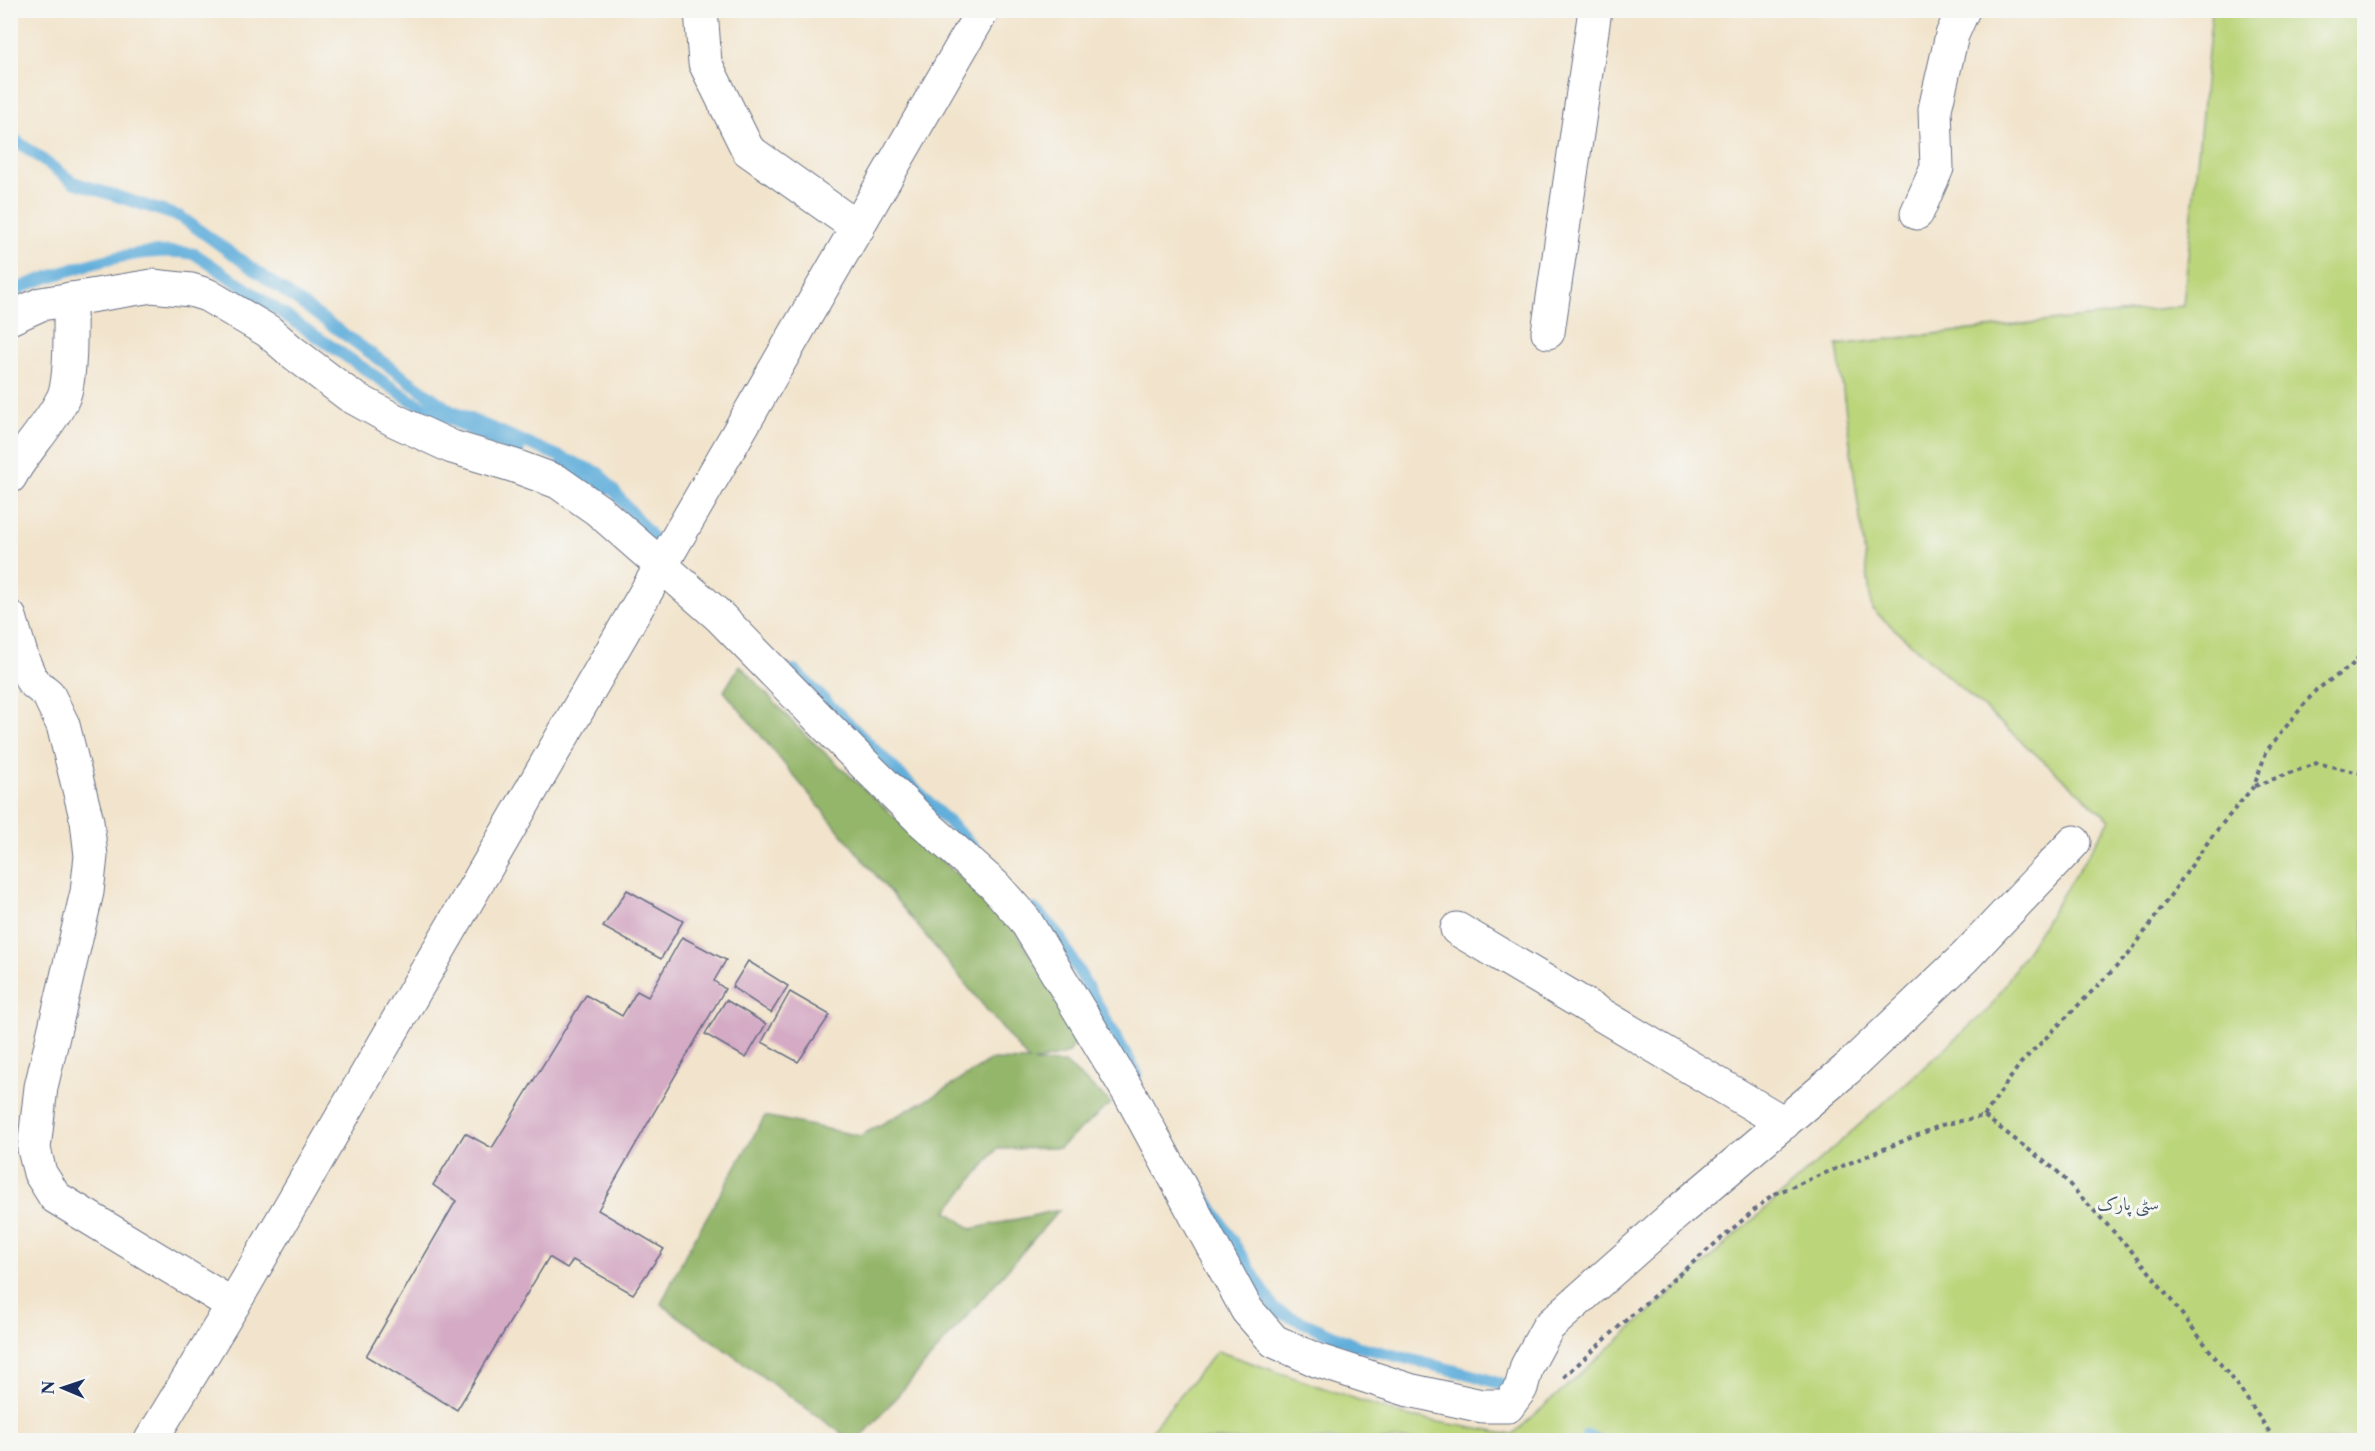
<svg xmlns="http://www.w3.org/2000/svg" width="2375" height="1451" viewBox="0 0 2375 1451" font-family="'Libre Caslon Text',Amiri,serif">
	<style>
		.green { fill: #bbd57a; stroke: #6b826c; stroke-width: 1.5 }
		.forest { fill: #94b66a; stroke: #587264; stroke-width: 1.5 }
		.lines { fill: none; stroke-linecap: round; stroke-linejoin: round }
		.stream { stroke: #62afdb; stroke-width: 12 }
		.building { fill: #d4aac4 }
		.minor-casing { stroke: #666e84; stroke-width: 35 }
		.major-casing { stroke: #666e84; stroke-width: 35 }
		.path { stroke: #666e84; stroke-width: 4; stroke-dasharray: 4.5 4.5; stroke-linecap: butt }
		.minor { stroke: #fff; stroke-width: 33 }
		.major { stroke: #fff; stroke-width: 33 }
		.labels { text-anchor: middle; stroke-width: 6; stroke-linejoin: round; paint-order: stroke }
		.park-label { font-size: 18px; fill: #435865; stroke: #f6f6f2 }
	</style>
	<rect width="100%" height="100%" fill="#f6f6f2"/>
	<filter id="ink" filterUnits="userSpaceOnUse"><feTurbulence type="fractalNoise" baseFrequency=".0167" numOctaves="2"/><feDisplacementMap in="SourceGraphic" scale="12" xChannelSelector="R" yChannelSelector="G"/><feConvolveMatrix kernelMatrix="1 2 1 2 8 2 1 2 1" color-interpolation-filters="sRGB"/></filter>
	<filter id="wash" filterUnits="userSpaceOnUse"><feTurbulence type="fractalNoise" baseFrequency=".008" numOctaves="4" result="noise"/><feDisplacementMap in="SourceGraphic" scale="24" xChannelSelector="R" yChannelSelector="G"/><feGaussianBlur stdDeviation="1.35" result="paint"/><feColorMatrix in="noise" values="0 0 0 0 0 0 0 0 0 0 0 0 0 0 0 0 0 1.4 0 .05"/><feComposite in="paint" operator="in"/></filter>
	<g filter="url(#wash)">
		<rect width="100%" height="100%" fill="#f2e4cc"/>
		<path class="green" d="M2212,11H2364V1440H1143L1217,1351L1405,1416L1512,1435L1990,1008L2110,820L1872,609L1837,345L2183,306Z"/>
		<path class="forest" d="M740,665L799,729L1013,926L1078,1034L1069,1053L1033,1062L1065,1063L1111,1103L1059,1148L997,1149L947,1211L971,1229L1059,1210L859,1440H851L661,1304L686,1253L765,1116L860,1136L941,1092L991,1060L1029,1061L724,691Z"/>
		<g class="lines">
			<g class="stream">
				<path d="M10,136L73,182L181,217L451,411L599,473L652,537"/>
				<path d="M10,294C24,284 41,280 58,274C101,260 150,246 195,254L409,399L489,439L519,451"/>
				<path d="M560,468L610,489"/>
				<path d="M794,670L974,847"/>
				<path d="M1034,909L1057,933L1137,1074"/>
				<path d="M1191,1174L1275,1310L1357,1346L1476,1376L1506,1386"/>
				<path d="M1587,1435L1598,1440"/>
			</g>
		</g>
		<g id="blocks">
			<g class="building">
				<path d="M627,890L683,921L661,959L603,927Z"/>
				<path d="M682,937L726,960L714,981L725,989L598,1210L664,1249L633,1294L573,1260L567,1268L549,1257L457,1410L366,1356L456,1201L433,1185L465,1133L492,1148L586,995L622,1016L637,991L648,997Z"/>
				<path d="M748,961L788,986L771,1013L732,987Z"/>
				<path d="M790,992L830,1015L798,1062L762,1042Z"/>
				<path d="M726,1000L766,1024L746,1058L705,1034Z"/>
			</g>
		</g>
	</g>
	<g filter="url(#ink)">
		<use href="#blocks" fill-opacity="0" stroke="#666e84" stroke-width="1.5"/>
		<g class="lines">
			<g class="minor-casing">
				<g id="minor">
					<path d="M701,10L705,63L748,150L858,228"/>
					<path d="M1917,213L1937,168L1935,109L1952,35L1963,10"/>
					<path d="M10,318L41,304L152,286L191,290L207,295L268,331L291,351L349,395L396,421L452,447L515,466L558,482L598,510L719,616L852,752L923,822L994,885L1025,920L1131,1096L1247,1310L1274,1341L1316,1360L1409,1390L1482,1406H1508L1521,1388L1527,1366L1548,1327L1680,1210L1846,1070L1965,957L2074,842"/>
					<path d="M1548,332L1595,10"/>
					<path d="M10,477C25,449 48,428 62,400C72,383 70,322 70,299"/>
					<path d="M10,617L23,661L32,681L48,694L63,725L87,821L91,856L87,892L41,1087L34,1149L40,1173L55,1197L233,1305"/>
					<path d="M1457,929L1784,1123"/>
				</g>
			</g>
			<g class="major-casing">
				<path id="major" d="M151,1440L233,1305L983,10"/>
			</g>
			<g class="path">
				<path d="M2255,786L2317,763L2364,774"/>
				<path d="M1984,1116L2020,1064L2129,954L2213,835L2254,786L2267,750L2316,690L2352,665L2364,651"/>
				<path d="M1564,1377L1635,1312L1772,1195L1942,1125L1984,1116L2057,1171L2140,1260L2242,1392L2275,1440"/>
			</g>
			<use href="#minor" class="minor"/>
			<use href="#major" class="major"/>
		</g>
	</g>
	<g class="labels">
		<g class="park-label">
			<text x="2128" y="1210">سٹی پارک</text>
		</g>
	</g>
	<rect width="2375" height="1451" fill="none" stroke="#f6f6f2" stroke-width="36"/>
	<g transform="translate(63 1388) rotate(272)" stroke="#f6f6f2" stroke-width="4.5" paint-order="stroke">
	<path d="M0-4.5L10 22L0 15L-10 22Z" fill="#1b2f5e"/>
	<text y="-9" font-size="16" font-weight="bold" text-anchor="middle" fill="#1b2f5e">N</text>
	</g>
</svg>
